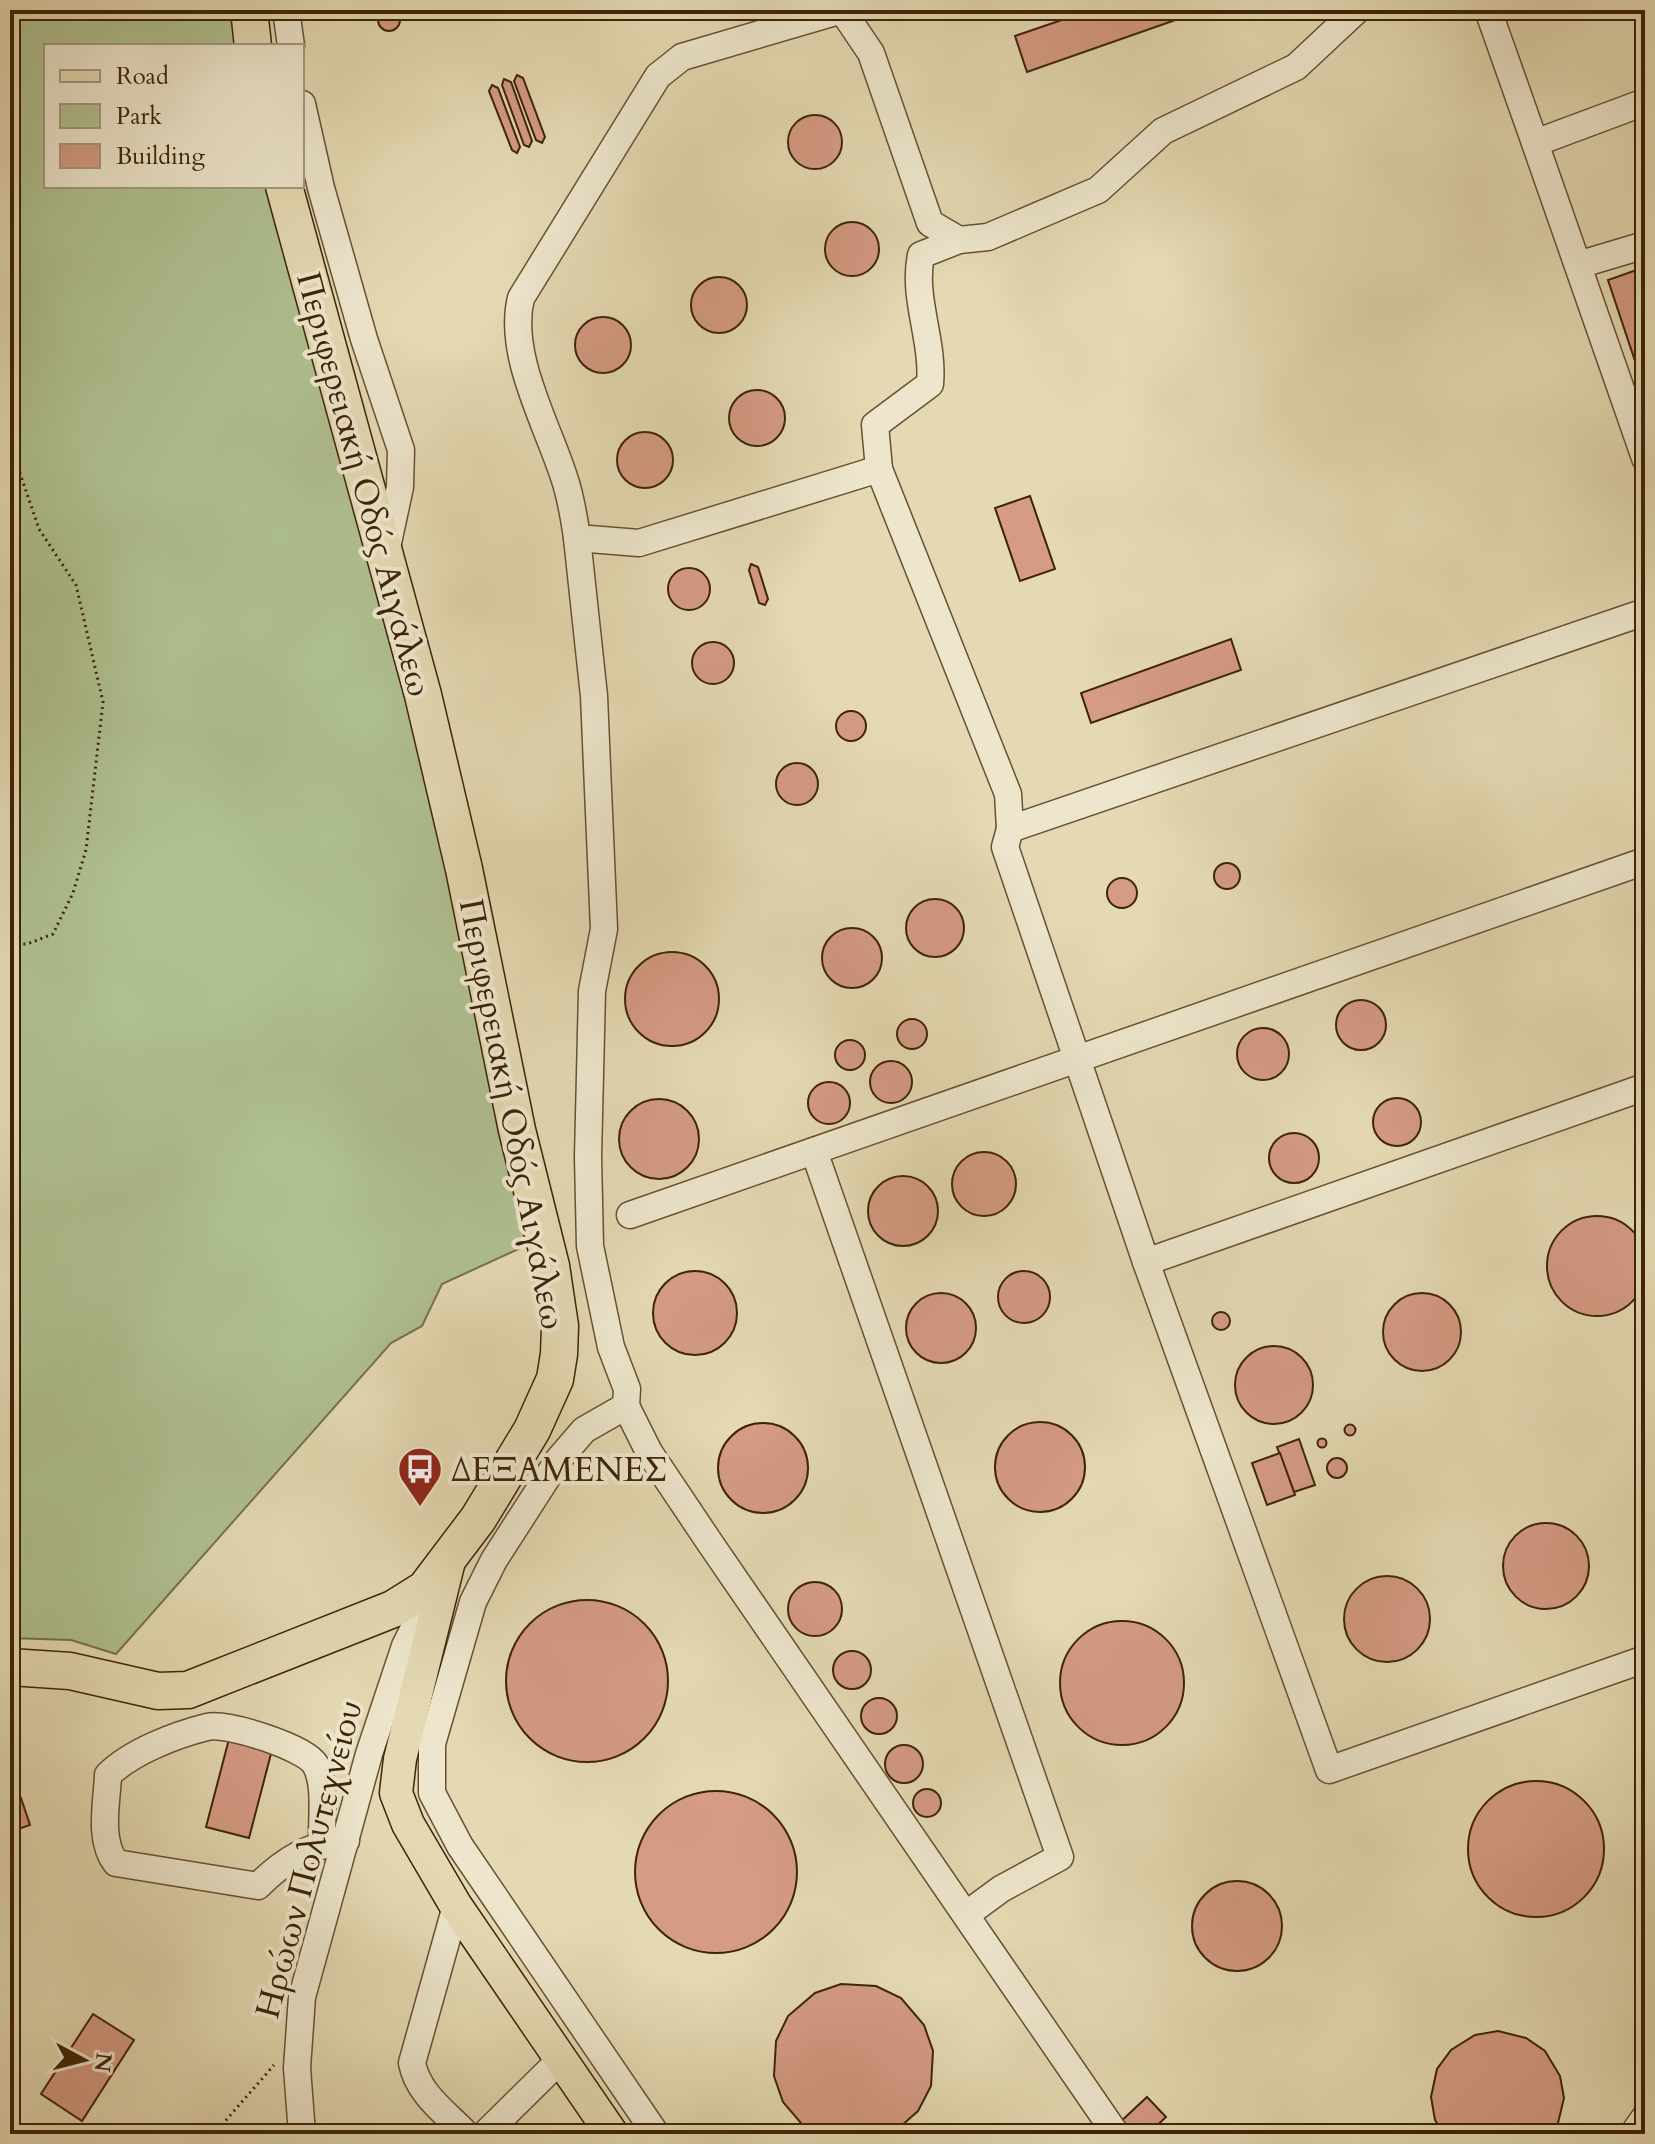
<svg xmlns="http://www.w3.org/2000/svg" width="1655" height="2144" viewBox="0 0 1655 2144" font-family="Cardo,serif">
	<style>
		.green { fill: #afc090; stroke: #76724c; stroke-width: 2 }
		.building { fill: #d59b84; stroke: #3e2308; stroke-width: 2 }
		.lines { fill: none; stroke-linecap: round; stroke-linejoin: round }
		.minor-casing { stroke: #685032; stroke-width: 29 }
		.major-casing { stroke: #3e2308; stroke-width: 35 }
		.highway-casing { stroke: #3e2308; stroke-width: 39 }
		.path { stroke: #3e2308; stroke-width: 3; stroke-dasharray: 2 4; stroke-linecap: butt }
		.minor { stroke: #ede6cd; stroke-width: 26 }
		.major { stroke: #e4d9b2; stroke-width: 32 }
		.highway { stroke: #e4d9b2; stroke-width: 36 }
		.labels { text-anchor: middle; stroke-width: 8; stroke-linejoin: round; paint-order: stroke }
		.street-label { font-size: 34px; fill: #3e2308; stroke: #ede6cd }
		.poi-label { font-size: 34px; fill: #3e2308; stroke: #ede6cd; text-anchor: start }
	</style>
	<rect width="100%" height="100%" fill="#e4d9b2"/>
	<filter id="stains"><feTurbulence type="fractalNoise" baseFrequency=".0025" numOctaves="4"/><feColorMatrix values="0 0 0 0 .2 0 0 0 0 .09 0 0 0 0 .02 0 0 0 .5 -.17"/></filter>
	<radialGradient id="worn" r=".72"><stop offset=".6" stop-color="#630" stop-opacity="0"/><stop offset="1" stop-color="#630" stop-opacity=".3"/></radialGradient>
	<path class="green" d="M10,10H232L237,46H46V186H269L405,680L534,1242L442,1284L422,1326L391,1343L116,1654L71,1640L10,1638Z"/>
	<g class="building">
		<circle cx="389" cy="20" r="11"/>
		<path d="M1091,10H1204L1027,72L1015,36Z"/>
		<path d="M517,75L523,78L545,137L542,143L536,140L514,81Z"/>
		<path d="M504,79L511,82L532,141L529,147L524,145L502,85Z"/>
		<path d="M492,85L498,88L520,147L517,153L512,150L489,91Z"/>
		<circle cx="815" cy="142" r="27"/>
		<circle cx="852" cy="249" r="27"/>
		<path d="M1645,267V391L1608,280Z"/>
		<circle cx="719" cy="305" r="28"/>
		<circle cx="603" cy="345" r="28"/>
		<circle cx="757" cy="418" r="28"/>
		<circle cx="645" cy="460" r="28"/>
		<path d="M1030,496L1055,569L1020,581L995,508Z"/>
		<path d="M751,564L758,567L768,599L765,605L759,603L749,570Z"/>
		<circle cx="689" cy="589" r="21"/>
		<path d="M1231,639L1241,670L1091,723L1081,693Z"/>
		<circle cx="713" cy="663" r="21"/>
		<circle cx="851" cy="726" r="15"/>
		<circle cx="797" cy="784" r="21"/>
		<circle cx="1227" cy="876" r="13"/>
		<circle cx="1122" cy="893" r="15"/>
		<circle cx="935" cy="928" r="29"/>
		<circle cx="852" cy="958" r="30"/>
		<circle cx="672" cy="999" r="47"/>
		<circle cx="1361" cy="1025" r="25"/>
		<circle cx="912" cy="1034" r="15"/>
		<circle cx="1263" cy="1054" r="26"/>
		<circle cx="850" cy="1055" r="15"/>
		<circle cx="891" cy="1082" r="21"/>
		<circle cx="829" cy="1103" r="21"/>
		<circle cx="1397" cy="1122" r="24"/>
		<circle cx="659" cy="1139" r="40"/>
		<circle cx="1294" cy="1158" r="25"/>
		<circle cx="984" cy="1184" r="32"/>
		<circle cx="903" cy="1211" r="35"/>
		<circle cx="1597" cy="1266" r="50"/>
		<circle cx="695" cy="1313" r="42"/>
		<circle cx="1024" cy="1297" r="26"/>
		<circle cx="941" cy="1328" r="35"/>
		<circle cx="1422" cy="1332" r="39"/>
		<circle cx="1221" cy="1321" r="9"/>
		<circle cx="1274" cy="1385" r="39"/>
		<circle cx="1040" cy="1467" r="45"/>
		<circle cx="763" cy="1468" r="45"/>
		<circle cx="1350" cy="1430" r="5.5"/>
		<circle cx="1322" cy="1443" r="4.5"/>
		<path d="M1299,1439L1315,1485L1294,1492L1277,1447Z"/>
		<path d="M1280,1453L1295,1495L1267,1505L1252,1463Z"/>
		<circle cx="1337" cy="1468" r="10"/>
		<circle cx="1546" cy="1566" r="43"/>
		<circle cx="1387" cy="1619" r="43"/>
		<circle cx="815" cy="1609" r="27"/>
		<circle cx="587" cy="1681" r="81"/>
		<circle cx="1122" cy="1683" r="62"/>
		<circle cx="852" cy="1670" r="19"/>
		<circle cx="879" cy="1716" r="18"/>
		<path d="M229,1739L272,1750L249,1838L206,1827Z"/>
		<circle cx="904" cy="1764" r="19"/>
		<circle cx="1536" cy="1849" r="68"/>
		<circle cx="927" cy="1803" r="14"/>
		<circle cx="716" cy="1872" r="81"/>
		<path d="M21,1798L30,1825L10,1832V1802Z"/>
		<circle cx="1237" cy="1926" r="45"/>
		<path d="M841,1984L876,1986L901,1998L924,2025L933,2051L931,2086L918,2111L892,2134H817L806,2129L783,2102L774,2076L776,2041L788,2016L815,1993Z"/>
		<path d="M93,2014L134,2040L82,2121L41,2094Z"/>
		<path d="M1498,2031L1526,2038L1545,2051L1560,2076L1564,2098L1557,2127L1552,2134H1443L1435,2120L1431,2097L1437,2069L1451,2050L1475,2035Z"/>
		<path d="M1147,2097L1166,2117L1148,2134H1127L1118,2124Z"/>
	</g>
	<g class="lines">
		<g class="minor-casing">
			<g id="minor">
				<path d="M286,10L291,46"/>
				<path d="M842,10L682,57L658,76L521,298C507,354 547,424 564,477C571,497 574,517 577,538L639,543L879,469L1008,794L1010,829"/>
				<path d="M842,10L871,53L930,223L959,240"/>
				<path d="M1488,10L1535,143L1645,102"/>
				<path d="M302,104L321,188L364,339L401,450L400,487L386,552"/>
				<path d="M1535,143L1645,458"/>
				<path d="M1578,265L1645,245"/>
				<path d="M879,469L875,425L930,384C934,340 912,298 921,255L959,240L988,237L1098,190L1163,131L1296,67L1357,10"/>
				<path d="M577,538L594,696L604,929L592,991L588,1157L590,1246L611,1347L627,1389L626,1406L584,1430L559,1459L494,1560L473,1602L432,1744V1793L460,1846L656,2134"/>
				<path d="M1645,612L1010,829L1005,847L1146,1262L1329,1770L1645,1659"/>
				<path d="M814,1151L1060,1857L1001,1889L967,1914"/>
				<path d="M630,1215L1645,861"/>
				<path d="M1146,1262L1645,1087"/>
				<path d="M626,1406L649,1452L710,1543L1116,2134"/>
				<path d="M322,1844C321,1822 327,1784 315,1764C304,1747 226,1722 207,1727C175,1735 131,1752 108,1775C107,1802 98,1840 116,1863L258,1886C284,1860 309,1845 346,1841"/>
				<path d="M456,1906L412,2063C418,2094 445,2112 466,2134"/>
				<path d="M302,2134L297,2068L302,1997L369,1754L405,1646L414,1628L433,1619"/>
				<path d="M485,2134L561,2059"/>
				<path d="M1633,2134L1645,2117"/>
			</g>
		</g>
		<g class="major-casing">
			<path id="major" d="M449,1561L400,1759L396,1793L408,1824L456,1906L612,2134"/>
		</g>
		<g class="highway-casing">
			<g id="highway">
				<path d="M249,10L253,46"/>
				<path d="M10,1667L70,1671L158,1691L188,1690L393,1609L425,1589L478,1519L532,1430L555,1379L559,1354L560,1326L551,1266L517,1130L464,869L423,695L284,186"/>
			</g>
		</g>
		<g class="path">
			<path d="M10,444L39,529L76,585L103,702L86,850L73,893L53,934L27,944H10"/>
			<path d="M214,2134L274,2065"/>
		</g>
		<use href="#minor" class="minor"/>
		<use href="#major" class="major"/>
		<use href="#highway" class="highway"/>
	</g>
	<defs>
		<g id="bus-pin" transform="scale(2.3)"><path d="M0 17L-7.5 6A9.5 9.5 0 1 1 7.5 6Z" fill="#8f2418" stroke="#ede6cd"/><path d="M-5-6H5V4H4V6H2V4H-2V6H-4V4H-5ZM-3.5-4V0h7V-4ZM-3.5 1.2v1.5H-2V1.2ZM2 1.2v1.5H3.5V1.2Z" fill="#fff"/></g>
	</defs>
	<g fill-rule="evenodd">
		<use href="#bus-pin" x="420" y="1469"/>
	</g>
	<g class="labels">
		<g class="street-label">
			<text transform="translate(365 484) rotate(75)" y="12">Περιφερειακή Οδός Αιγάλεω</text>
			<text transform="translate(513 1114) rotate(79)" y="12">Περιφερειακή Οδός Αιγάλεω</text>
			<text transform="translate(308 1859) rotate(-75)" y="12">Ηρώων Πολυτεχνείου</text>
		</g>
		<g class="poi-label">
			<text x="451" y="1481">ΔΕΞΑΜΕΝΕΣ</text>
		</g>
	</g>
	<rect width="1655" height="2144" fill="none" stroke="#e4d9b2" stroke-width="40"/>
	<rect x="12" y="12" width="1631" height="2120" fill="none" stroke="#3e2308" stroke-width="4"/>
	<rect x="20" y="20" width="1615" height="2104" fill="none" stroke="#3e2308" stroke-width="2"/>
	<rect x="44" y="44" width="260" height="144" fill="#ede6cd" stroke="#a7987e" stroke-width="2"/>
	<rect x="60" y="70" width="40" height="12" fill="#e4d9b2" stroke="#a7987e" stroke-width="2"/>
	<text x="116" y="84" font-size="24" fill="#3e2308">Road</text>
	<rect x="60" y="104" width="40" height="24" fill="#afc090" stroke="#a7987e" stroke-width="2"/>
	<text x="116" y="124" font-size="24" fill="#3e2308">Park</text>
	<rect x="60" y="144" width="40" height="24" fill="#d59b84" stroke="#a7987e" stroke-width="2"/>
	<text x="116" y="164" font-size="24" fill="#3e2308">Building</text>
	<g transform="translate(84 2060) rotate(97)" stroke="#ede6cd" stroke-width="6" paint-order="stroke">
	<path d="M0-6L14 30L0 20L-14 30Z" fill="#3e2308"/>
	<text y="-12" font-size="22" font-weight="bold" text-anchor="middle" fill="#3e2308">N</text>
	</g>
	<rect width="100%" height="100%" filter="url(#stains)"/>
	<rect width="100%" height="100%" fill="url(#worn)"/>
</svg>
